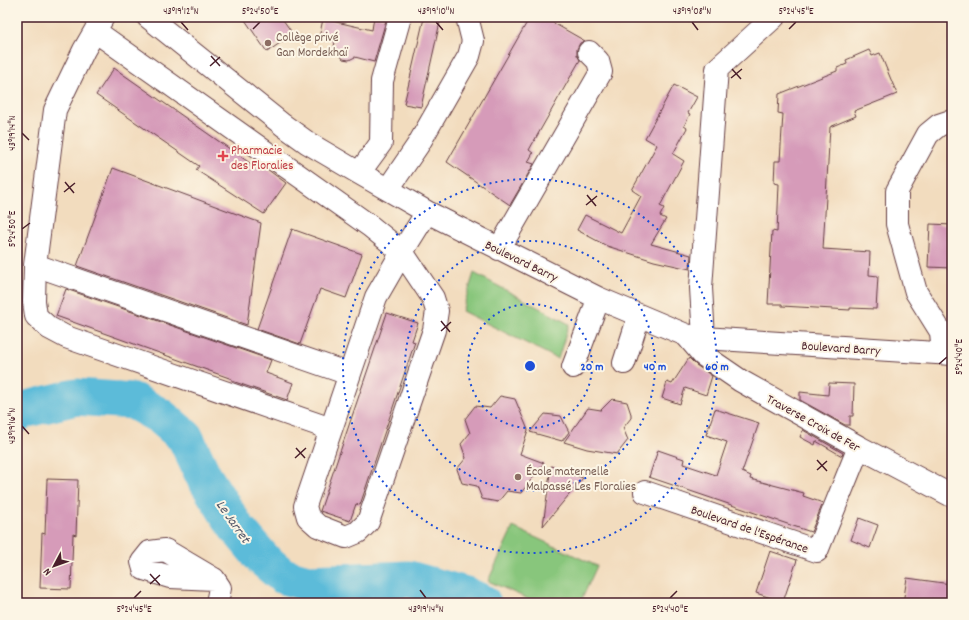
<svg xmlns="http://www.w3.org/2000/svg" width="969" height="620" viewBox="0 0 969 620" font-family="Dekko,sans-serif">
<rect width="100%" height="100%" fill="#fcf5e5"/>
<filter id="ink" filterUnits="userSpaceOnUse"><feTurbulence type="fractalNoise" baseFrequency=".025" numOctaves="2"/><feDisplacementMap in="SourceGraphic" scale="8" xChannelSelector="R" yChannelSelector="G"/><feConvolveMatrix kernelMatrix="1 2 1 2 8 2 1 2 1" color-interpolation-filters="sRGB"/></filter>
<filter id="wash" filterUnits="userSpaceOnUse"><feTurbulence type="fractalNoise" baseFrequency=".012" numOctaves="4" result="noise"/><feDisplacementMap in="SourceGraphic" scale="16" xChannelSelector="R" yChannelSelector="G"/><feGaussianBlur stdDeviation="0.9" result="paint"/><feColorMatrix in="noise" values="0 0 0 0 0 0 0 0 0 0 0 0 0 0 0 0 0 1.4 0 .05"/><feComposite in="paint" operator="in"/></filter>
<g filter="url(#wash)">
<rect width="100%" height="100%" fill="#f2dcbe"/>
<path fill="#88c67c" stroke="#697254" d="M474 273 569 324 558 359 462 311Z
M513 527 597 566 580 603H537L488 581Z"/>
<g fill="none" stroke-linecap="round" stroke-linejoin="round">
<path stroke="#5bbbd9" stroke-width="37" d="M17 414 23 410 76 397 133 401 160 416 185 437 204 477 236 527 263 559 283 576 308 583 409 579 466 595 483 603"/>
</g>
<g id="blocks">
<path fill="#d69bb9" d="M243 17H281L293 34 267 52Z
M374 17H387L374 62 355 57 349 60 343 59 334 47 335 41 319 38 323 19 372 30Z
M530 17H543L585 41 580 43 577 49V55L580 60 529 150 533 153 528 162 534 164 510 205 447 162Z
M424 18 440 22 421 107 404 104Z
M869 50 872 56 880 53 897 94 854 111 856 116 830 127 823 249 870 252 869 275 878 276 876 309 850 308V310L782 306V304H768L772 231 777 232 779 184 774 183 775 161H780L783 114 778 113 779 94 837 71V68L847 64 846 60Z
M114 68 257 168 260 164 286 183 264 214 196 170 199 166 96 95Z
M674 85 697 97 688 113 690 114 684 126 687 128 673 154 684 161 660 206 664 208 660 216 666 219 651 244 691 255 690 269 654 261 607 246 577 230 585 215 621 233 641 196 632 190 657 145 645 138Z
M113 168 261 223 247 325 77 266Z
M930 224 952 225V268L928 267Z
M292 229 362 254 346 298 320 289 300 344 257 329Z
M66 289 271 360 266 373 293 383 287 400 232 381V379L56 316Z
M387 313 418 323 412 341 415 342 360 505 356 504 350 521 320 511Z
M689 358 696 365 712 376 706 395 685 388 680 404 662 398 667 382 672 384Z
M829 383 854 384 853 416H850V425H845L800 400V392L828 395Z
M500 396 515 399 528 430 520 454 544 463 521 493 507 491 498 502 482 499 477 486 462 483 457 469 466 458 461 444 470 433 465 419 475 406 490 408Z
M612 399 627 402 631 414V418L623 428 628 440 617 454 587 449 564 442 588 408 601 410Z
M715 409 759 423 742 472 751 476 750 479 804 493 803 496 823 503 811 532 649 477 658 450 684 459 683 464 716 475 727 442 706 435Z
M545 414 561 416 569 432 562 441 530 432Z
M803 430 843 453 842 456 816 441 815 445 800 437Z
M551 466 583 478 543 526Z
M47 479 78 480 76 535 73 534 71 589 40 588 42 533 45 534Z
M859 518 878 525 870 548 851 540Z
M770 551 797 560 783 602 756 593Z
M907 578 951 584 952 603H903Z"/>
</g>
</g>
<g filter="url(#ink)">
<use href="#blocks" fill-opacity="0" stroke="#633b41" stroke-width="1"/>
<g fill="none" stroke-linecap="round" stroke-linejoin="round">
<defs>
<path id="minor" d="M103 17 95 31 370 226 402 252 427 212
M148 17 283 125 308 143 359 173 427 212 598 298 686 335 704 338 952 354
M95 31 84 50 55 110 35 265 34 301 36 316 49 328 66 337 331 429
M359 173 381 143 382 81 400 17
M388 189 418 145 469 56 473 41 467 17
M499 249 601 72 598 61 589 52
M402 252 433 298 437 311 434 330 368 522 358 532 346 537 318 526 308 517 305 506 376 297Z
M35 265 349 374
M686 335 703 355 741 381 859 447 952 496
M704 338 701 288 717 69 774 17
M943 353 941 332 916 292 897 224V191L928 134 939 125 948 122H952
M624 363 639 316
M573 367 594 311 598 298
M645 492 817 551 859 447
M214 579 170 577 144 569 142 562 150 552 165 550 214 579 220 588 217 603"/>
</defs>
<use href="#minor" stroke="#633b41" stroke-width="24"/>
<use href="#minor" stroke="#fff" stroke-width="22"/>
</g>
</g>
<path fill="none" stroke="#4a1f2b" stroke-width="1.5" d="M181 22 188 30M436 22 443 30M692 22 698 30M253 29 260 22M789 29 796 22M211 56 220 66M210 66 220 57M732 69 741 79M731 78 742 69M22 133 29 140M65 182 74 193M64 192 75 183M587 195 596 206M586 205 597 196M22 229 30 223M441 321 450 332M441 331 451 322M939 364 947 357M22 426 29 434M296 448 305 458M295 458 306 448M817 460 827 471M817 470 827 461M150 574 160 585M150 584 160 575M420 590 426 598M134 598 141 591M670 598 677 591"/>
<g fill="none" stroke="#1d4ed8" stroke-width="2" stroke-dasharray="2 4">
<circle cx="530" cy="366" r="62"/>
<circle cx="530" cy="366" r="125"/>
<circle cx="530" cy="366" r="187"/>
</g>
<g fill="#8d6e63" stroke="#fcf5e5" stroke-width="1.5">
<circle cx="268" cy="43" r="4"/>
<circle cx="518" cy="477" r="4"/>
</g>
<path fill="#e0444e" stroke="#fcf5e5" stroke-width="1.5" d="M221 150h4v4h4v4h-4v4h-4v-4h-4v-4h4z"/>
<g text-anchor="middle" stroke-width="4" stroke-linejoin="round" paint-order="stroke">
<g font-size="13" fill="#785e54" stroke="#fcf5e5" text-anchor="start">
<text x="276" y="41">Collège privé<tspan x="276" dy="15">Gan Mordekhaï</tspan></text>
<text x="526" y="475">École maternelle<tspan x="526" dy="15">Malpassé Les Floralies</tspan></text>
</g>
<g font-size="13" fill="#be3a42" stroke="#fcf5e5" text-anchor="start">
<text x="231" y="154">Pharmacie<tspan x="231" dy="15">des Floralies</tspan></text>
</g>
<g font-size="13" fill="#4a1f2b" stroke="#fcf5e5">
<text transform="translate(522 260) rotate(26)" y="5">Boulevard Barry</text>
<text transform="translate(841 347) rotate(4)" y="5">Boulevard Barry</text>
<text transform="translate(814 422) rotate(29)" y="5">Traverse Croix de Fer</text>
<text transform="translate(750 528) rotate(19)" y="5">Boulevard de l'Espérance</text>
</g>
<g font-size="14" font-style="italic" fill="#505668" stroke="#fcf5e5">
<text transform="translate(234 521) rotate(55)" y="5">Le Jarret</text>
</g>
</g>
<circle cx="530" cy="366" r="6" fill="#1d4ed8" stroke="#fcf5e5" stroke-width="2"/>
<g font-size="12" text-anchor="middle" font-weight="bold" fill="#1d4ed8" stroke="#fcf5e5" stroke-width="4" stroke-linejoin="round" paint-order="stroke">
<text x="592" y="370">20 m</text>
<text x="655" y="370">40 m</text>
<text x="717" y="370">60 m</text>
</g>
<rect width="969" height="620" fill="none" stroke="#fcf5e5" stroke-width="44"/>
<g transform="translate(54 566) rotate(229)" stroke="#fcf5e5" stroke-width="3" paint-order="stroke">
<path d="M0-3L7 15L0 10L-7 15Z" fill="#4a1f2b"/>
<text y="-6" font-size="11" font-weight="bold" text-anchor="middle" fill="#4a1f2b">N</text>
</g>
<rect x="22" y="22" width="925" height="576" fill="none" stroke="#4a1f2b" stroke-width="1.5"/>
<g font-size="10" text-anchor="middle" fill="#4a1f2b">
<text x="181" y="14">43°19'12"N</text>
<text x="260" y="14">5°24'50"E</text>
<text x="436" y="14">43°19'10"N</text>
<text x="692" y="14">43°19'08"N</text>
<text x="796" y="14">5°24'45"E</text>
<text transform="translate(11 133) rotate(-90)" y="4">43°19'14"N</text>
<text transform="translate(11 229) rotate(-90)" y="4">5°24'50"E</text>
<text transform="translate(958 357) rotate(-90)" y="4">5°24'40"E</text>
<text transform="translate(11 426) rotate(-90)" y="4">43°19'16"N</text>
<text x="134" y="612">5°24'45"E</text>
<text x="426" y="612">43°19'14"N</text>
<text x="670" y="612">5°24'40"E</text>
</g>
</svg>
